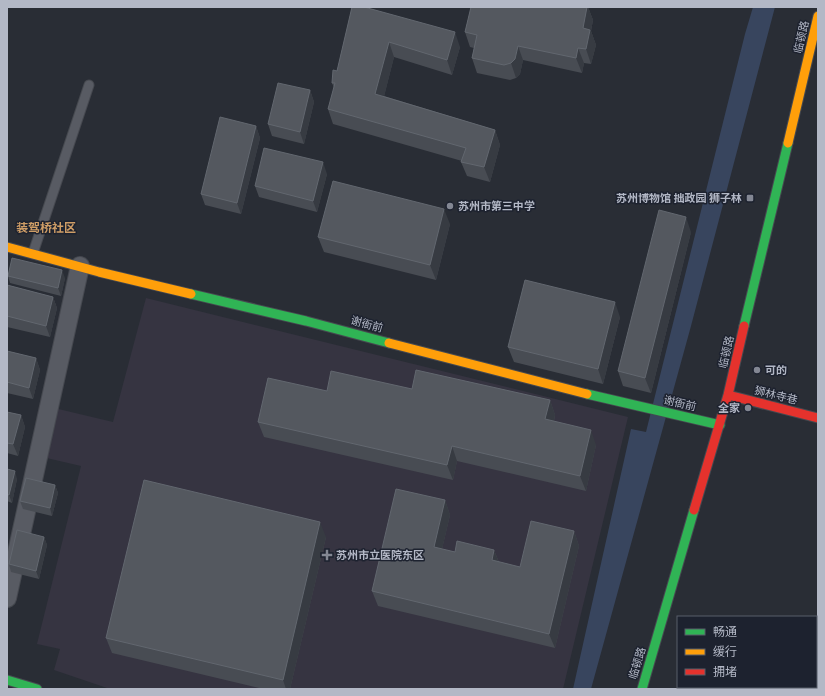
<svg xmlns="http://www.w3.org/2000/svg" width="825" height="696" viewBox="0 0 825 696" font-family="'Public Sans','Noto Sans SC',sans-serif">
<rect width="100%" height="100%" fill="#292d35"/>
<path fill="#363441" d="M146 298 628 417 563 689H110L54 670 60 649 37 644 81 466 38 456 50 407 113 422Z"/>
<path fill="#38455e" d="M753 7H775L691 326 591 689H573L631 429 646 432 745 34Z"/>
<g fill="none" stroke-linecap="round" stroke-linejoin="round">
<defs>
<path id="lane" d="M33 253 89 85"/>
<path id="street" d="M7 598 80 266"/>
<path id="fast" d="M191 294 306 321 389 343
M744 326 788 143
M587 394 720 425
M7 680 37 689
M642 689 694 510"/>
<path id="slow" d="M788 143 818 16
M7 247 99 272 191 294
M389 343 587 394"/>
<path id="jam" d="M728 395 818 418
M694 510 728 395 744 326"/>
</defs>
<use href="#lane" stroke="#464950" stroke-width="11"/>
<use href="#street" stroke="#464950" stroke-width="20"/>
<use href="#fast" stroke="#464950" stroke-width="11"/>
<use href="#slow" stroke="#464950" stroke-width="11"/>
<use href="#jam" stroke="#464950" stroke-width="11"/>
<use href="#lane" stroke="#585b63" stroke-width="9"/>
<use href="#street" stroke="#585b63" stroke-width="18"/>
<use href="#fast" stroke="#30b455" stroke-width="9"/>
<use href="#slow" stroke="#ff9f0a" stroke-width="9"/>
<use href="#jam" stroke="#e5322d" stroke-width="9"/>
</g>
<path fill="#484c53" d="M352 7 460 47 452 75 394 57 384 96 495 130 500 145 490 182 467 176 461 162 462 161 333 124 328 109 334 88 332 83 337 71Z
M471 7H588L593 20 591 31 596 45 591 64 584 63 582 73 523 60 520 74 516 78 510 80 477 73 472 58 474 48 470 47 465 32Z
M310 90 314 102 304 144 272 136 268 124Z
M256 126 260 138 241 214 205 205 201 194Z
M327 174 317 212 259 197 255 186Z
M450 224 436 280 324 252 318 237Z
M691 232 651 393 623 386 618 371Z
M8 276 65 278 61 296 10 283Z
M7 285 53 297 57 308 50 337 7 327Z
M620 317 603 384 514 362 508 347Z
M7 351 36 358 40 370 33 399 7 393Z
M327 391 550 400 555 415 554 421 596 445 586 491 457 461 453 480 264 437 258 422Z
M7 412 21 415 25 427 18 456 7 453Z
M7 469 17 479 12 503 7 501Z
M55 485 58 493 52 516 23 509 20 501Z
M445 500 450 515 442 549 455 552 494 550 499 562 520 567 574 531 579 546 555 648 378 606 372 591Z
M44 537 47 545 39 579 11 572 9 564Z
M326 537 290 689H263L112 653 106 638Z"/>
<path fill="#373b42" d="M587 7H588L593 20 591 31 596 45 591 64 586 49 583 28Z
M455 32 460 47 452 75 447 60Z
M389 42 394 57 381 109 375 94Z
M518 46 523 60 520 74 516 78 511 63Z
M578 48 584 63 582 73 576 58Z
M310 90 314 102 304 144 300 132Z
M256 126 260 138 241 214 237 203Z
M495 130 500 145 490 182 484 167Z
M323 162 327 174 317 212 313 201Z
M444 209 450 224 436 280 430 265Z
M686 217 691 232 651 393 645 378Z
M62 270 65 278 61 296 58 288Z
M53 297 57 308 50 337 46 326Z
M615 302 620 317 603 384 598 369Z
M36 358 40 370 33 399 29 388Z
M550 400 555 415 551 434 545 419Z
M21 415 25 427 18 456 13 444Z
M591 430 596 445 586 491 580 476Z
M452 446 457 461 453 480 447 465Z
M15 471 17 479 12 503 9 495Z
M55 485 58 493 52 516 50 508Z
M445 500 450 515 439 562 434 547Z
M320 522 326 537 290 689H286L283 680Z
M574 531 579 546 555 648 549 634Z
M44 537 47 545 39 579 36 571Z
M494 550 500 565 492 560Z"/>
<path fill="#54585f" stroke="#62676f" d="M352 7H364L455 32 447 60 389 42 375 94 495 130 484 167 461 162 466 148 328 109 335 83H332L333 70 337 71Z
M471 7H587L583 28 590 30 586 49 578 48 576 58 518 46 515 59 511 63 504 65 472 58 477 35 465 32Z
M278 83 310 90 300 132 268 124Z
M220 117 256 126 237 203 201 194Z
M264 148 323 162 313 201 255 186Z
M333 181 444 209 430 265 318 237Z
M659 210 686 217 645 378 618 371Z
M12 258 62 270 58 288 8 276Z
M525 280 615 302 598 369 508 347Z
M7 285 53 297 46 326 7 316Z
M7 351 36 358 29 388 7 382Z
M416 370 550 400 545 419 591 430 580 476 452 446 447 465 258 422 268 378 327 391 331 371 412 389Z
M7 412 21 415 13 444 7 443Z
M7 469 15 471 9 495 7 494Z
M26 478 55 485 50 508 20 501Z
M144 480 320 522 283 680 106 638Z
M396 489 445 500 434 547 455 552 457 541 494 550 492 560 520 567 531 521 574 531 549 634 372 591Z
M17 530 44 537 36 571 9 564Z"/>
<g fill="#838793" stroke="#1d222f" stroke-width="1.5">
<rect x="746" y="194" width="8" height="8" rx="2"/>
<circle cx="450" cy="206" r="4"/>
<circle cx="757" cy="370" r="4"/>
<circle cx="748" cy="408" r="4"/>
<path d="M325 549h4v4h4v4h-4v4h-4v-4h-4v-4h4z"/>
</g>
<g text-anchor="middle" stroke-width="3" stroke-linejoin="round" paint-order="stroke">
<g font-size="11" fill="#b3b8c6" stroke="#1d222f">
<text transform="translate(801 37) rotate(-77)" y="4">临顿路</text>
<text transform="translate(367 324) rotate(15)" y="4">谢衙前</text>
<text transform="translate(726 352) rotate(-77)" y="4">临顿路</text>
<text transform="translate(776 395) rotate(14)" y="4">狮林寺巷</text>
<text transform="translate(680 403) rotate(13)" y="4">谢衙前</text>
<text transform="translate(637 663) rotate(-73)" y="4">临顿路</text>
</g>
<g font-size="11" font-weight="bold" fill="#b3b8c6" stroke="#1d222f" text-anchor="start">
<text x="742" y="202" text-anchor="end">苏州博物馆 拙政园 狮子林</text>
<text x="458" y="210">苏州市第三中学</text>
<text x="765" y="374">可的</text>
<text x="740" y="412" text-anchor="end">全家</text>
<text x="336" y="559">苏州市立医院东区</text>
</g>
<g font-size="12" font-weight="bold" fill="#ce9d66" stroke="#1d222f">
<text x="46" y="232">装驾桥社区</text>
</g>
</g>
<rect width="825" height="696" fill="none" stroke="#b3b8c6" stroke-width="16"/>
<rect x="677" y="616" width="140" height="72" fill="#1d222f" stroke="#595e6b"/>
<rect x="685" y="629" width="20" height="6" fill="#30b455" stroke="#595e6b"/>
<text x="713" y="636" font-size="12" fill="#b3b8c6">畅通</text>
<rect x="685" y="649" width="20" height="6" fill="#ff9f0a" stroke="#595e6b"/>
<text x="713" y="656" font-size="12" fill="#b3b8c6">缓行</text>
<rect x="685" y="669" width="20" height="6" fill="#e5322d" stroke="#595e6b"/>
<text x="713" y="676" font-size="12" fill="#b3b8c6">拥堵</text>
</svg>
